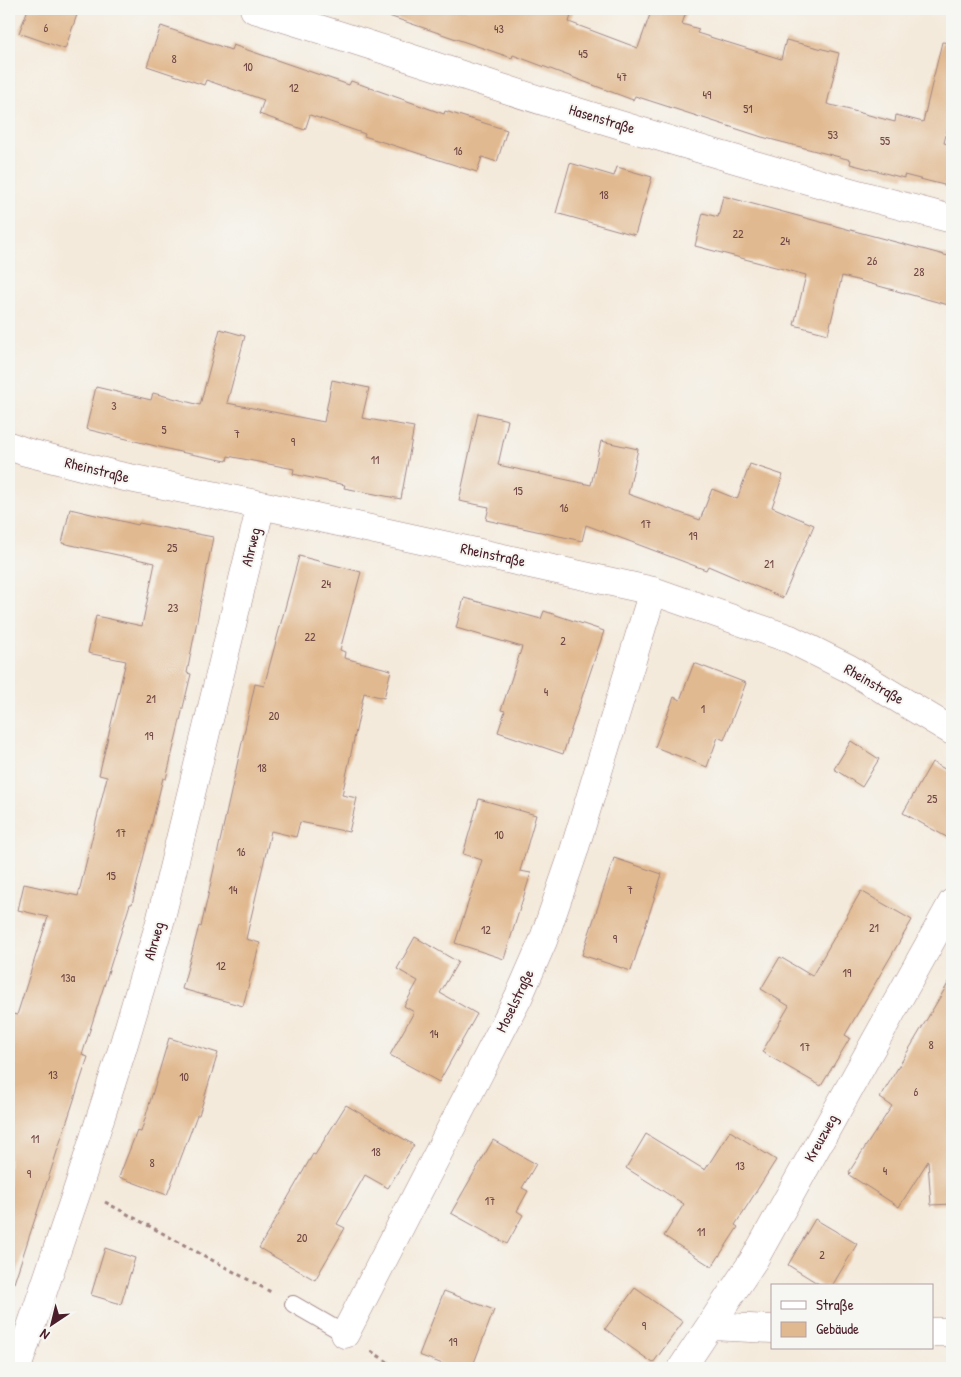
<svg xmlns="http://www.w3.org/2000/svg" width="961" height="1377" viewBox="0 0 961 1377" font-family="'Patrick Hand',sans-serif">
<rect width="100%" height="100%" fill="#f6f6f2"/>
<filter id="ink" filterUnits="userSpaceOnUse"><feTurbulence type="fractalNoise" baseFrequency=".02" numOctaves="2"/><feDisplacementMap in="SourceGraphic" scale="10" xChannelSelector="R" yChannelSelector="G"/><feConvolveMatrix kernelMatrix="1 2 1 2 8 2 1 2 1" color-interpolation-filters="sRGB"/></filter>
<filter id="wash" filterUnits="userSpaceOnUse"><feTurbulence type="fractalNoise" baseFrequency=".0096" numOctaves="4" result="noise"/><feDisplacementMap in="SourceGraphic" scale="20" xChannelSelector="R" yChannelSelector="G"/><feGaussianBlur stdDeviation="1.12" result="paint"/><feColorMatrix in="noise" values="0 0 0 0 0 0 0 0 0 0 0 0 0 0 0 0 0 1.4 0 .05"/><feComposite in="paint" operator="in"/></filter>
<g filter="url(#wash)">
<rect width="100%" height="100%" fill="#f4eadb"/>
<g id="blocks">
<path fill="#e1b990" d="M28 9H79L65 49 19 33Z
M381 9H573L569 22 638 48 652 9H687L682 24 699 29 697 33 781 59 786 40 839 53 827 104 895 122 896 115 923 122 942 42 952 43V111L944 143 952 145V187L904 175V178L850 164 851 160 762 137 635 96 633 100 513 55 512 58 380 13Z
M161 26 231 50 233 45 349 85 351 81 444 114 445 111 507 130 497 162 482 157 477 172 364 136 365 134 310 115 305 130 259 114 264 100 206 80 204 85 147 66Z
M570 163 614 176 617 167 652 177 635 235 556 213Z
M723 196 952 257V306L842 276 828 334 794 325 806 275 695 246 703 213 718 217Z
M220 329 245 336 227 403 324 422 332 380 369 388 362 418 414 427 401 499 344 488 345 485 293 474 294 469 228 456 227 461 180 452 86 429 96 387 151 400 153 393 200 405Z
M478 413 508 420 498 465 591 485 601 441 638 449 628 494 700 520 712 489 737 499 750 464 783 475 772 507 814 525 783 598 708 566 706 570 586 525 582 541 486 520 489 507 459 501Z
M70 509 138 525 139 523 213 537 187 673 191 674 166 779 163 778 132 904H130L82 1055 88 1057 14 1283H9V1013L17 1015 48 917 18 910 24 884 78 896 107 777 99 775 126 661 88 653 96 616 142 626 155 563 62 543Z
M299 556 361 572 340 650 345 652 344 658 391 670 384 698 364 693 342 795 357 798 349 832 300 822 296 837 271 831 246 939 260 943 243 1006 182 989 199 926 201 927 255 684 264 686Z
M464 598 541 619 544 611 604 631 563 754 498 732 505 711 501 710 522 647 456 628Z
M694 663 746 683 724 740 718 737 707 767 655 747 674 697 680 700Z
M851 741 879 759 862 787 834 769Z
M932 762 952 773V840L903 813Z
M479 799 536 815 520 871 531 873 504 959 455 943 482 860 463 854Z
M614 858 662 874 631 971 582 955Z
M861 891 912 920 845 1035 850 1038 821 1086 762 1052 789 1006 761 989 780 957 812 976Z
M415 937 458 962 440 993 477 1014 439 1082 390 1055 414 1012 404 1006 418 981 397 969Z
M952 977V1204L931 1205 928 1161 899 1207 849 1175 851 1173 849 1172 892 1106 880 1098Z
M169 1038 218 1053 199 1115H197L167 1195 119 1177 137 1131 141 1132Z
M346 1105 414 1145 388 1188 365 1175 337 1224 345 1228 315 1280 259 1248 313 1154 315 1155Z
M730 1131 776 1160 735 1225 738 1227 712 1267 664 1236 684 1204 626 1168 646 1134 705 1170Z
M493 1140 536 1164 522 1188 528 1191 517 1211 523 1215 507 1244 451 1213Z
M815 1219 857 1244 832 1286H822L788 1265Z
M105 1248 135 1258 121 1304 91 1295Z
M635 1288 683 1322 653 1363 605 1329Z
M444 1291 494 1310 472 1368H453L419 1355Z"/>
</g>
</g>
<g filter="url(#ink)">
<use href="#blocks" fill-opacity="0" stroke="#9f8483" stroke-width="1"/>
<g fill="none" stroke-linecap="round" stroke-linejoin="round">
<defs>
<path id="service" d="M293 1304 345 1334"/>
<path id="minor" d="M254 9C352 38 448 71 546 102 680 144 816 184 952 219
M9 446 26 452 120 476 261 505 653 591 790 639 848 668 952 731
M711 1326 772 1329
M932 1332H952
M345 1334 519 996 543 941 573 854 653 591
M17 1368 78 1188 122 1050 160 922 261 505
M682 1368 755 1258 952 903"/>
</defs>
<use href="#service" stroke="#9f8483" stroke-width="18"/>
<use href="#minor" stroke="#9f8483" stroke-width="29"/>
<path stroke="#9f8483" stroke-width="3" stroke-dasharray="4 4" stroke-linecap="butt" d="M105 1202 271 1292
M371 1351 397 1368"/>
<use href="#service" stroke="#fff" stroke-width="16"/>
<use href="#minor" stroke="#fff" stroke-width="28"/>
</g>
</g>
<g text-anchor="middle" stroke-width="4" stroke-linejoin="round" paint-order="stroke">
<g font-size="12" fill="#704644">
<text x="46" y="32">6</text>
<text x="499" y="33">43</text>
<text x="583" y="58">45</text>
<text x="174" y="63">8</text>
<text x="248" y="71">10</text>
<text x="622" y="81">47</text>
<text x="294" y="92">12</text>
<text x="707" y="99">49</text>
<text x="748" y="113">51</text>
<text x="833" y="139">53</text>
<text x="885" y="145">55</text>
<text x="458" y="155">16</text>
<text x="604" y="199">18</text>
<text x="738" y="238">22</text>
<text x="785" y="245">24</text>
<text x="872" y="265">26</text>
<text x="919" y="276">28</text>
<text x="114" y="410">3</text>
<text x="164" y="434">5</text>
<text x="237" y="438">7</text>
<text x="293" y="446">9</text>
<text x="375" y="464">11</text>
<text x="518" y="495">15</text>
<text x="564" y="512">16</text>
<text x="646" y="528">17</text>
<text x="693" y="540">19</text>
<text x="172" y="552">25</text>
<text x="769" y="568">21</text>
<text x="326" y="588">24</text>
<text x="173" y="612">23</text>
<text x="310" y="641">22</text>
<text x="563" y="645">2</text>
<text x="546" y="696">4</text>
<text x="151" y="703">21</text>
<text x="703" y="713">1</text>
<text x="274" y="720">20</text>
<text x="149" y="740">19</text>
<text x="262" y="772">18</text>
<text x="932" y="803">25</text>
<text x="121" y="837">17</text>
<text x="499" y="839">10</text>
<text x="241" y="856">16</text>
<text x="111" y="880">15</text>
<text x="233" y="894">14</text>
<text x="630" y="894">7</text>
<text x="874" y="932">21</text>
<text x="486" y="934">12</text>
<text x="615" y="943">9</text>
<text x="221" y="970">12</text>
<text x="847" y="977">19</text>
<text x="68" y="982">13a</text>
<text x="434" y="1038">14</text>
<text x="931" y="1049">8</text>
<text x="805" y="1051">17</text>
<text x="53" y="1079">13</text>
<text x="184" y="1081">10</text>
<text x="916" y="1096">6</text>
<text x="35" y="1143">11</text>
<text x="376" y="1156">18</text>
<text x="152" y="1167">8</text>
<text x="740" y="1170">13</text>
<text x="885" y="1175">4</text>
<text x="29" y="1178">9</text>
<text x="490" y="1205">17</text>
<text x="701" y="1236">11</text>
<text x="302" y="1242">20</text>
<text x="822" y="1259">2</text>
<text x="644" y="1330">9</text>
<text x="453" y="1346">19</text>
</g>
<g font-size="15" fill="#4a1f2b" stroke="#f6f6f2">
<text transform="translate(602 119) rotate(17)" y="5">Hasenstraße</text>
<text transform="translate(97 470) rotate(14)" y="5">Rheinstraße</text>
<text transform="translate(251 547) rotate(-76)" y="5">Ahrweg</text>
<text transform="translate(493 555) rotate(12)" y="5">Rheinstraße</text>
<text transform="translate(874 684) rotate(30)" y="5">Rheinstraße</text>
<text transform="translate(154 941) rotate(-74)" y="5">Ahrweg</text>
<text transform="translate(515 1001) rotate(-64)" y="5">Moselstraße</text>
<text transform="translate(821 1138) rotate(-61)" y="5">Kreuzweg</text>
</g>
</g>
<rect width="961" height="1377" fill="none" stroke="#f6f6f2" stroke-width="30"/>
<rect x="771" y="1284" width="162" height="65" fill="#f6f6f2" stroke="#b1a0a2"/>
<rect x="781" y="1301" width="25" height="8" fill="#ffffff" stroke="#b1a0a2"/>
<text x="816" y="1310" font-size="15" fill="#4a1f2b">Straße</text>
<rect x="781" y="1322" width="25" height="15" fill="#e1b990" stroke="#b1a0a2"/>
<text x="816" y="1334" font-size="15" fill="#4a1f2b">Gebäude</text>
<g transform="translate(52 1324) rotate(215)" stroke="#f6f6f2" stroke-width="4" paint-order="stroke">
<path d="M0-4L9 19L0 12L-9 19Z" fill="#4a1f2b"/>
<text y="-8" font-size="14" font-weight="bold" text-anchor="middle" fill="#4a1f2b">N</text>
</g>
</svg>
